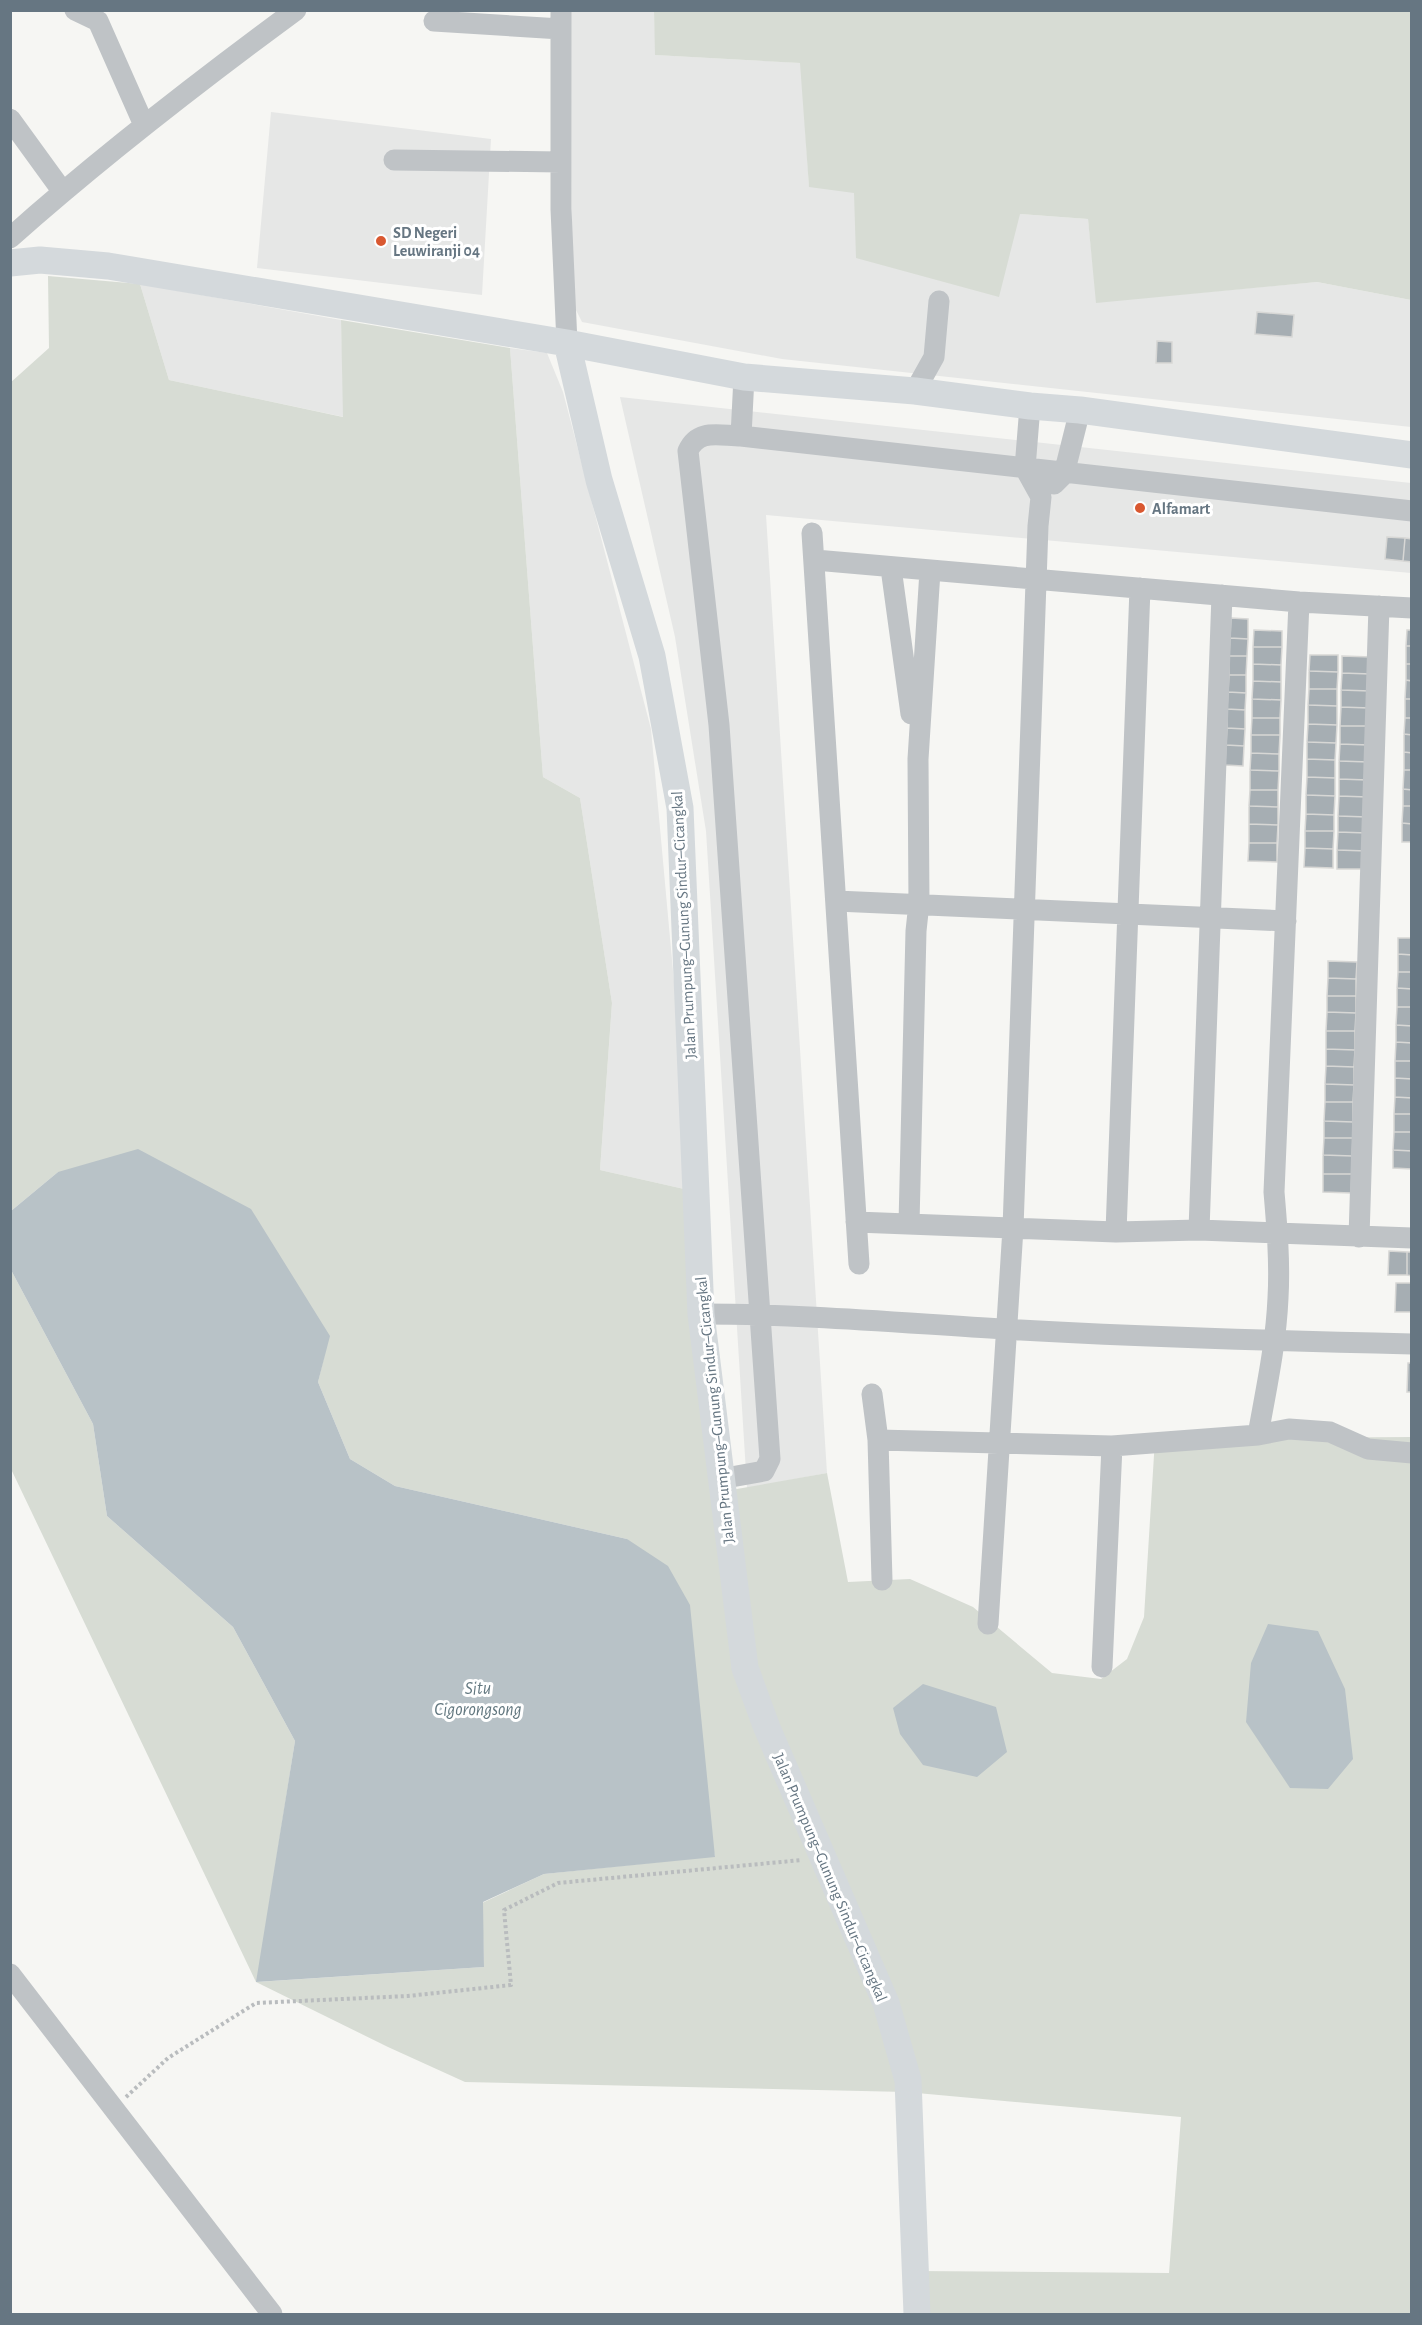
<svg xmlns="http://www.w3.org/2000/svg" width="1422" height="2325" viewBox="0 0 1422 2325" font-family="'Alegreya Sans',sans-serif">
<rect width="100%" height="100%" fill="#f6f6f3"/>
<path fill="#e6e7e6" d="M571 11H654L656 55 801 63 809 186 1020 214 1088 219 1097 302 1317 282 1411 300V427L782 359 582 322 572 302Z
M271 112 491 139 482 295 257 268Z
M140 284 341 320 344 417 169 380Z
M510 348 547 353 563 392 651 729 693 1191 600 1170 612 1003 580 798 543 777Z
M620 397 1411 483V573L766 515 827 1473 747 1488 706 831 675 637Z"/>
<path fill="#d7dcd4" d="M654 11H1411V300L1317 282 1096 303 1088 219 1020 214 999 297 856 258 854 193 809 187 800 63 655 55Z
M48 276 140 284 169 380 343 417 341 320 510 348 543 777 580 798 612 1003 600 1170 693 1191 714 1493 827 1473 848 1582 910 1579 973 1607 1052 1673 1101 1679 1127 1659 1144 1617 1155 1439 1411 1437V2314H916L914 2271 1169 2273 1181 2117 906 2092 465 2082 388 2047 256 1982 11 1469V1270L93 1424 107 1516 233 1627 295 1741 257 1982 484 1967 482 1903 544 1874 715 1856 627 1539 395 1486 350 1459 318 1382 329 1336 58 1172 11 1211 10 383 49 348Z"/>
<path fill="#b8c2c7" d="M138 1149 251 1209 330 1336 318 1382 350 1459 395 1486 627 1539 668 1566 690 1605 715 1857 544 1874 483 1902 484 1967 256 1982 295 1741 233 1627 107 1516 93 1424 11 1270V1211L58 1172Z
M1268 1624 1318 1631 1345 1689 1353 1759 1328 1789 1290 1788 1246 1722 1251 1663Z
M923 1684 996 1707 1007 1752 977 1777 923 1765 900 1734 893 1708Z"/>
<path fill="#a6aeb3" stroke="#d7d7d5" stroke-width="1.5" d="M1257 312 1294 315 1292 337 1255 334Z
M1157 341 1172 342V363H1156Z
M1387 537 1405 538 1403 561 1385 559Z
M1405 538 1412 539V562L1403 561Z
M1231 618 1248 619V639L1230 638Z
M1254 630 1282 631V647H1253Z
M1407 630H1412V646H1406Z
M1230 638 1248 639 1247 656H1229Z
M1406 646H1412V664H1406Z
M1253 647H1282L1281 665 1253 664Z
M1310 655H1338V672L1309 671Z
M1229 656H1247L1246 675H1229Z
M1342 656 1371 657 1370 674 1342 673Z
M1253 664 1281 665V682L1253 681Z
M1406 664H1412V681L1406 680Z
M1309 671 1338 672 1337 689H1309Z
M1342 673 1370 674 1369 691 1341 690Z
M1229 675H1246V693L1228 692Z
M1406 680 1412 681V699H1405Z
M1253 681 1281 682V700L1252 699Z
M1309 689H1337V706L1308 705Z
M1341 690 1369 691V708L1341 707Z
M1228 692 1246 693 1245 710 1227 709Z
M1252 699 1281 700 1280 718H1252Z
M1405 699H1412V718H1405Z
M1308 705 1337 706V725L1308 724Z
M1341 707 1369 708V726H1340Z
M1227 709 1245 710V729L1227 728Z
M1252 718H1280V735H1251Z
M1405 718H1412V735L1404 734Z
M1308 724 1337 725 1336 743 1307 742Z
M1340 726H1369L1368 745 1340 744Z
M1227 728 1245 729 1244 746 1226 745Z
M1404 734 1412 735V753L1404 752Z
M1251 735H1280L1279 754 1251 753Z
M1307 742 1336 743 1335 760 1307 759Z
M1340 744 1368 745V762L1339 761Z
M1226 745 1244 746 1243 766 1225 765Z
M1404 752 1412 753V770H1404Z
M1251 753 1279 754V771L1250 770Z
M1307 759 1335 760V778L1307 777Z
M1339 761 1368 762 1367 780 1339 779Z
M1250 770 1279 771 1278 790H1250Z
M1404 770H1412V790L1403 789Z
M1307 777 1335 778V796L1306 795Z
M1339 779 1367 780V797L1339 796Z
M1403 789 1412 790V806H1403Z
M1250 790H1278V807L1249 806Z
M1306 795 1335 796 1334 815 1306 814Z
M1339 796 1367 797V817L1338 816Z
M1249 806 1278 807V825L1249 824Z
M1403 806H1412V824L1402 823Z
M1306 814 1334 815V831H1305Z
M1338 816 1367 817 1366 833 1338 832Z
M1402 823 1412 824V842H1402Z
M1249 824 1278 825 1277 843H1249Z
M1305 831H1334L1333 849 1305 848Z
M1338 832 1366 833V851L1337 850Z
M1249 843H1277V862L1248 861Z
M1305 848 1333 849V868L1304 867Z
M1337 850 1366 851 1365 869H1337Z
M1398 938H1412V955L1398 954Z
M1398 954 1412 955V972H1398Z
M1328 961 1357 962 1356 979 1328 978Z
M1398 972H1412V989L1397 988Z
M1328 978 1356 979V996H1327Z
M1397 988 1412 989V1007H1397Z
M1327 996H1356V1013L1327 1012Z
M1397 1007H1412V1026L1396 1025Z
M1327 1012 1356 1013 1355 1031H1326Z
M1396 1025 1412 1026V1043L1396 1042Z
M1326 1031H1355V1050L1326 1049Z
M1396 1042 1412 1043V1061H1395Z
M1326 1049 1355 1050 1354 1067 1326 1066Z
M1395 1061H1412V1079L1395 1078Z
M1326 1066 1354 1067V1085L1325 1084Z
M1395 1078 1412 1079V1098L1395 1097Z
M1325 1084 1354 1085 1353 1102H1325Z
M1395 1097 1412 1098V1114H1394Z
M1325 1102H1353V1122L1324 1121Z
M1394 1114H1412V1132H1394Z
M1324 1121 1353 1122V1138H1324Z
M1394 1132H1412V1151L1393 1150Z
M1324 1138H1353L1352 1156 1323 1155Z
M1393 1150 1412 1151V1169L1393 1168Z
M1323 1155 1352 1156V1174H1323Z
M1323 1174H1352L1351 1193 1323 1192Z
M1389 1251 1407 1252V1275H1388Z
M1407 1252H1412V1276L1407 1275Z
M1396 1283H1412V1312H1395Z
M1408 1363H1412V1392H1407Z"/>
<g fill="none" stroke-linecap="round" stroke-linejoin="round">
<path stroke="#b9bcbe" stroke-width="4" stroke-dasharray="3 3" stroke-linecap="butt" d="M126 2097 168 2058 256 2003 408 1996 511 1985 504 1910 558 1883 802 1860"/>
<path stroke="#bfc3c6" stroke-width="21" d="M75 10 98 21 144 125
M561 10V209L567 343
M434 21 561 29
M10 119 63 192
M394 160 561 162
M10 238C101 157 197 83 296 10
M915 391 934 357 939 301
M741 436 744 377
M1054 484 1064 474 1080 410
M812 533 859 1264
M815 560 1299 602 1412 608
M891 568 911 714
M836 901 1286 921
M856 1222 1116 1232 1199 1230 1412 1238
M909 1224 916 931 919 903 918 759 930 571
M1199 1230 1222 595
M1116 1232 1140 588
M1359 1237 1379 606
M701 1314C802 1314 903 1323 1004 1329 1140 1337 1276 1341 1412 1344
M872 1394 878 1440 882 1580
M1258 1435 1289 1429 1330 1432 1368 1449 1412 1453
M878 1440 1112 1446 1258 1435C1266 1390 1276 1344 1278 1298 1280 1263 1277 1227 1274 1192L1299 602
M720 1479 764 1471 770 1459 719 725 688 451C698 428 720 436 741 436L1412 511
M988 1624 1013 1228 1038 526 1041 497 1025 468 1030 406
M1102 1667 1112 1446
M10 1974 272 2314"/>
<path stroke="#d4d9dc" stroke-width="27" d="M10 263 40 260 108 266 567 343 744 377 915 391 1030 406 1080 410 1412 455
M567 343 599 480 652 656 680 808 701 1314 745 1668 767 1728 886 2003 908 2080 917 2314"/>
</g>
<g fill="#d95830" stroke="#fff" stroke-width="2">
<circle cx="381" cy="241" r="6"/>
<circle cx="1140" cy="508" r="6"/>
</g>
<g text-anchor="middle" stroke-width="6" stroke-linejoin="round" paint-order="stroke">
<g font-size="16" font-weight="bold" fill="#667682" stroke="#fff" text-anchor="start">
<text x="393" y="238">SD Negeri<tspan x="393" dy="18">Leuwiranji 04</tspan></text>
<text x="1152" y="514">Alfamart</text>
</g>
<g font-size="16" fill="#667682" stroke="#fff">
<text transform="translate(683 925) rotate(-93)" y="6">Jalan Prumpung–Gunung Sindur–Cicangkal</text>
<text transform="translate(714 1410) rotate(-96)" y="6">Jalan Prumpung–Gunung Sindur–Cicangkal</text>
<text transform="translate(831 1877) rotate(67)" y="6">Jalan Prumpung–Gunung Sindur–Cicangkal</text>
</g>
<g font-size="18" font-style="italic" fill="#62777f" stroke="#fff">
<text x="478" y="1694">Situ<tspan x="478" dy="21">Cigorongsong</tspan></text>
</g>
</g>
<rect width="1422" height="2325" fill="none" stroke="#667682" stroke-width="24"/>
</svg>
